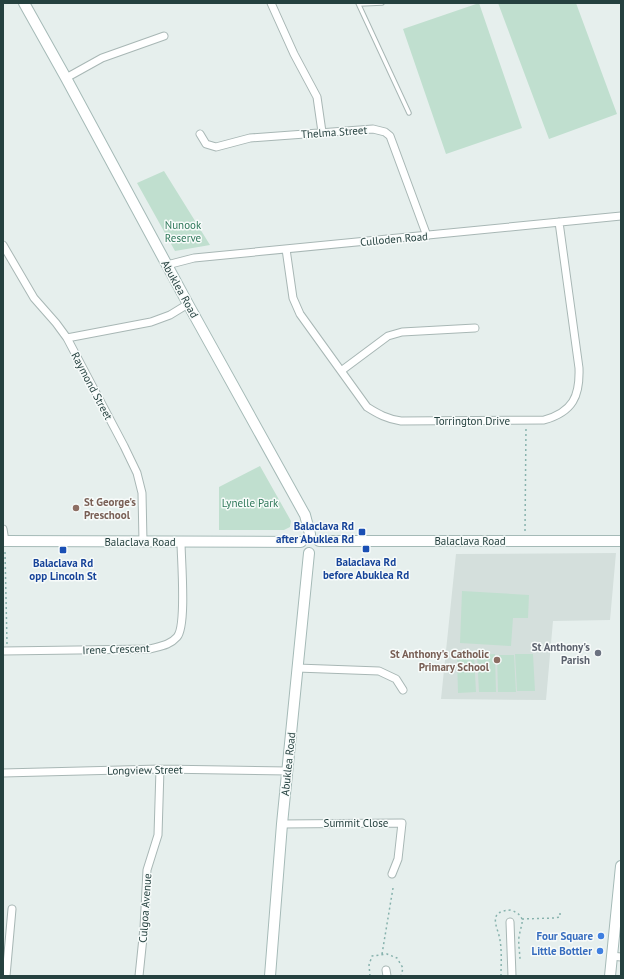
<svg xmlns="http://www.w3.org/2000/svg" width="624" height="979" viewBox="0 0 624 979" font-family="'PT Sans',sans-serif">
<rect width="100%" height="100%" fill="#e6efed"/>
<path fill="#d4dfdc" d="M616 553 610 620 553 621 546 700 441 699 456 554Z"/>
<path fill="#c0dfcf" d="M479 3 522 128 446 154 403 29Z
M498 3H576L617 114 549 139Z
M164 171 210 245 175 251 137 183Z
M260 466 291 521 290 527 284 530H219V487Z
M462 591 529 595 528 618H513L511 646 460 643Z
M495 654 496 692H479L477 655Z
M515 654H533L535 691H517Z
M474 655 476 692 458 693 457 656Z
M497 655H514L516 692H498Z"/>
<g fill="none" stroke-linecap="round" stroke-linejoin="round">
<defs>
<path id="lane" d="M358 3 409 113
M359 4 382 3"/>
<path id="street" d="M271 3 294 54 317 97 322 132
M66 78 102 58 164 36
M200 134 206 144 216 147 250 138 373 129 385 132 390 136 427 236
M3 245 34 298 56 323 67 338 124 446 137 473 142 493 143 541
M286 249 293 298 300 314 367 407C378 414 387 419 401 421L544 420C573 412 580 396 579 368L559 222
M167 265 194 258 621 216
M67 338 151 322 170 315 188 304
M341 371 388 336 402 332 475 328
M3 529 5 541
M3 651 150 649C161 646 170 645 177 637 187 626 181 559 181 542
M297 668 379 671 396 679 403 690
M3 773 160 769 288 771
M282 824 402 823 398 859 392 874
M510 922 512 976
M611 956 621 957
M386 970 387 976
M6 976 12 909
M139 976 144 928 147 870 158 835 160 769"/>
<path id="secondary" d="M24 3 66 78 188 304 305 515 310 534
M3 541 301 542
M319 541H621
M270 976 282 824 309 553
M610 976 621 866"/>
</defs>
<use href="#lane" stroke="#a8b7b5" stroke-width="5.5"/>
<use href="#street" stroke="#a8b7b5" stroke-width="9"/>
<use href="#secondary" stroke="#a5bab7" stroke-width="12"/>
<path stroke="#87b2ad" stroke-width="1.5" stroke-dasharray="2 3" stroke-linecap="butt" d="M525 531 526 427
M5 552 7 644
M522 919 554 918 560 917V910
M382 954 393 888
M370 976 369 965 372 956 387 954 397 958 403 968 401 976
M501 976C501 964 502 952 500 940 498 927 486 911 511 910 528 917 521 923 519 937 518 944 520 953 520 960
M621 976V975"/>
<use href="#lane" stroke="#fff" stroke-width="3.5"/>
<use href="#street" stroke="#fff" stroke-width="7"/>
<use href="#secondary" stroke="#fff" stroke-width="10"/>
</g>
<g fill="#8d6e63" stroke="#f7fbfa" stroke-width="1.5">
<circle cx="76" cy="508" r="4"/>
<circle cx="497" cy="660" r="4"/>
</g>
<g fill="#1a4fb4" stroke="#f7fbfa" stroke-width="1.5">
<rect x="358" y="528" width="8" height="8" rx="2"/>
<rect x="362" y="545" width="8" height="8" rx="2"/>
<rect x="59" y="546" width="8" height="8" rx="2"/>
</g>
<circle fill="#6b7280" stroke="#f7fbfa" stroke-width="1.5" cx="598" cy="653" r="4"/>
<g fill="#3f7fe0" stroke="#f7fbfa" stroke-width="1.5">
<circle cx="601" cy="936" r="4"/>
<circle cx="600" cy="951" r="4"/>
</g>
<g text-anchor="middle" stroke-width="3" stroke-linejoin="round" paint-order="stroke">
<g font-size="11" fill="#25413f" stroke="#f7fbfa">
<text transform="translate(334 132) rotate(-4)" y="4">Thelma Street</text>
<text transform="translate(394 239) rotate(-5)" y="4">Culloden Road</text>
<text transform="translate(180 289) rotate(61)" y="4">Abuklea Road</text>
<text transform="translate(92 386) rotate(62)" y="4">Raymond Street</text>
<text x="472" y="425">Torrington Drive</text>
<text x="470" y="545">Balaclava Road</text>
<text x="140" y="546">Balaclava Road</text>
<text transform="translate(116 649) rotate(-2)" y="4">Irene Crescent</text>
<text transform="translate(288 764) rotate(-84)" y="4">Abuklea Road</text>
<text transform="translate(145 770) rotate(-1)" y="4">Longview Street</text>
<text x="356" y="827">Summit Close</text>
<text transform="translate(145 908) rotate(-86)" y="4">Culgoa Avenue</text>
</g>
<g font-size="11" fill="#2f785a" stroke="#f7fbfa">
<text x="183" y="229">Nunook<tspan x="183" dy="13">Reserve</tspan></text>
<text x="250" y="507">Lynelle Park</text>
</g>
<g font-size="11" font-weight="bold" fill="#785e54" stroke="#f7fbfa" text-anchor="start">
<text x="84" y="506">St George's<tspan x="84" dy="13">Preschool</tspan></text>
<text x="489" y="658" text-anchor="end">St Anthony's Catholic<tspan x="489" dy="13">Primary School</tspan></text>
</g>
<g font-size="11" font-weight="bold" fill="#164399" stroke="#f7fbfa">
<text x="354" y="530" text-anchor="end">Balaclava Rd<tspan x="354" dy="13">after Abuklea Rd</tspan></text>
<text x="366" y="566">Balaclava Rd<tspan x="366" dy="13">before Abuklea Rd</tspan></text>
<text x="63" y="567">Balaclava Rd<tspan x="63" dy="13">opp Lincoln St</tspan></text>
</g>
<g font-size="11" font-weight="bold" fill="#5b616d" stroke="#f7fbfa" text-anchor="end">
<text x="590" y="651">St Anthony's<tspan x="590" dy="13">Parish</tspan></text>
</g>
<g font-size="11" font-weight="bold" fill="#366cbe" stroke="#f7fbfa" text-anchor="end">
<text x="593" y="940">Four Square</text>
<text x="592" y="955">Little Bottler</text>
</g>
</g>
<rect width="624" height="979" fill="none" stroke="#25413f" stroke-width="8"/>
</svg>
